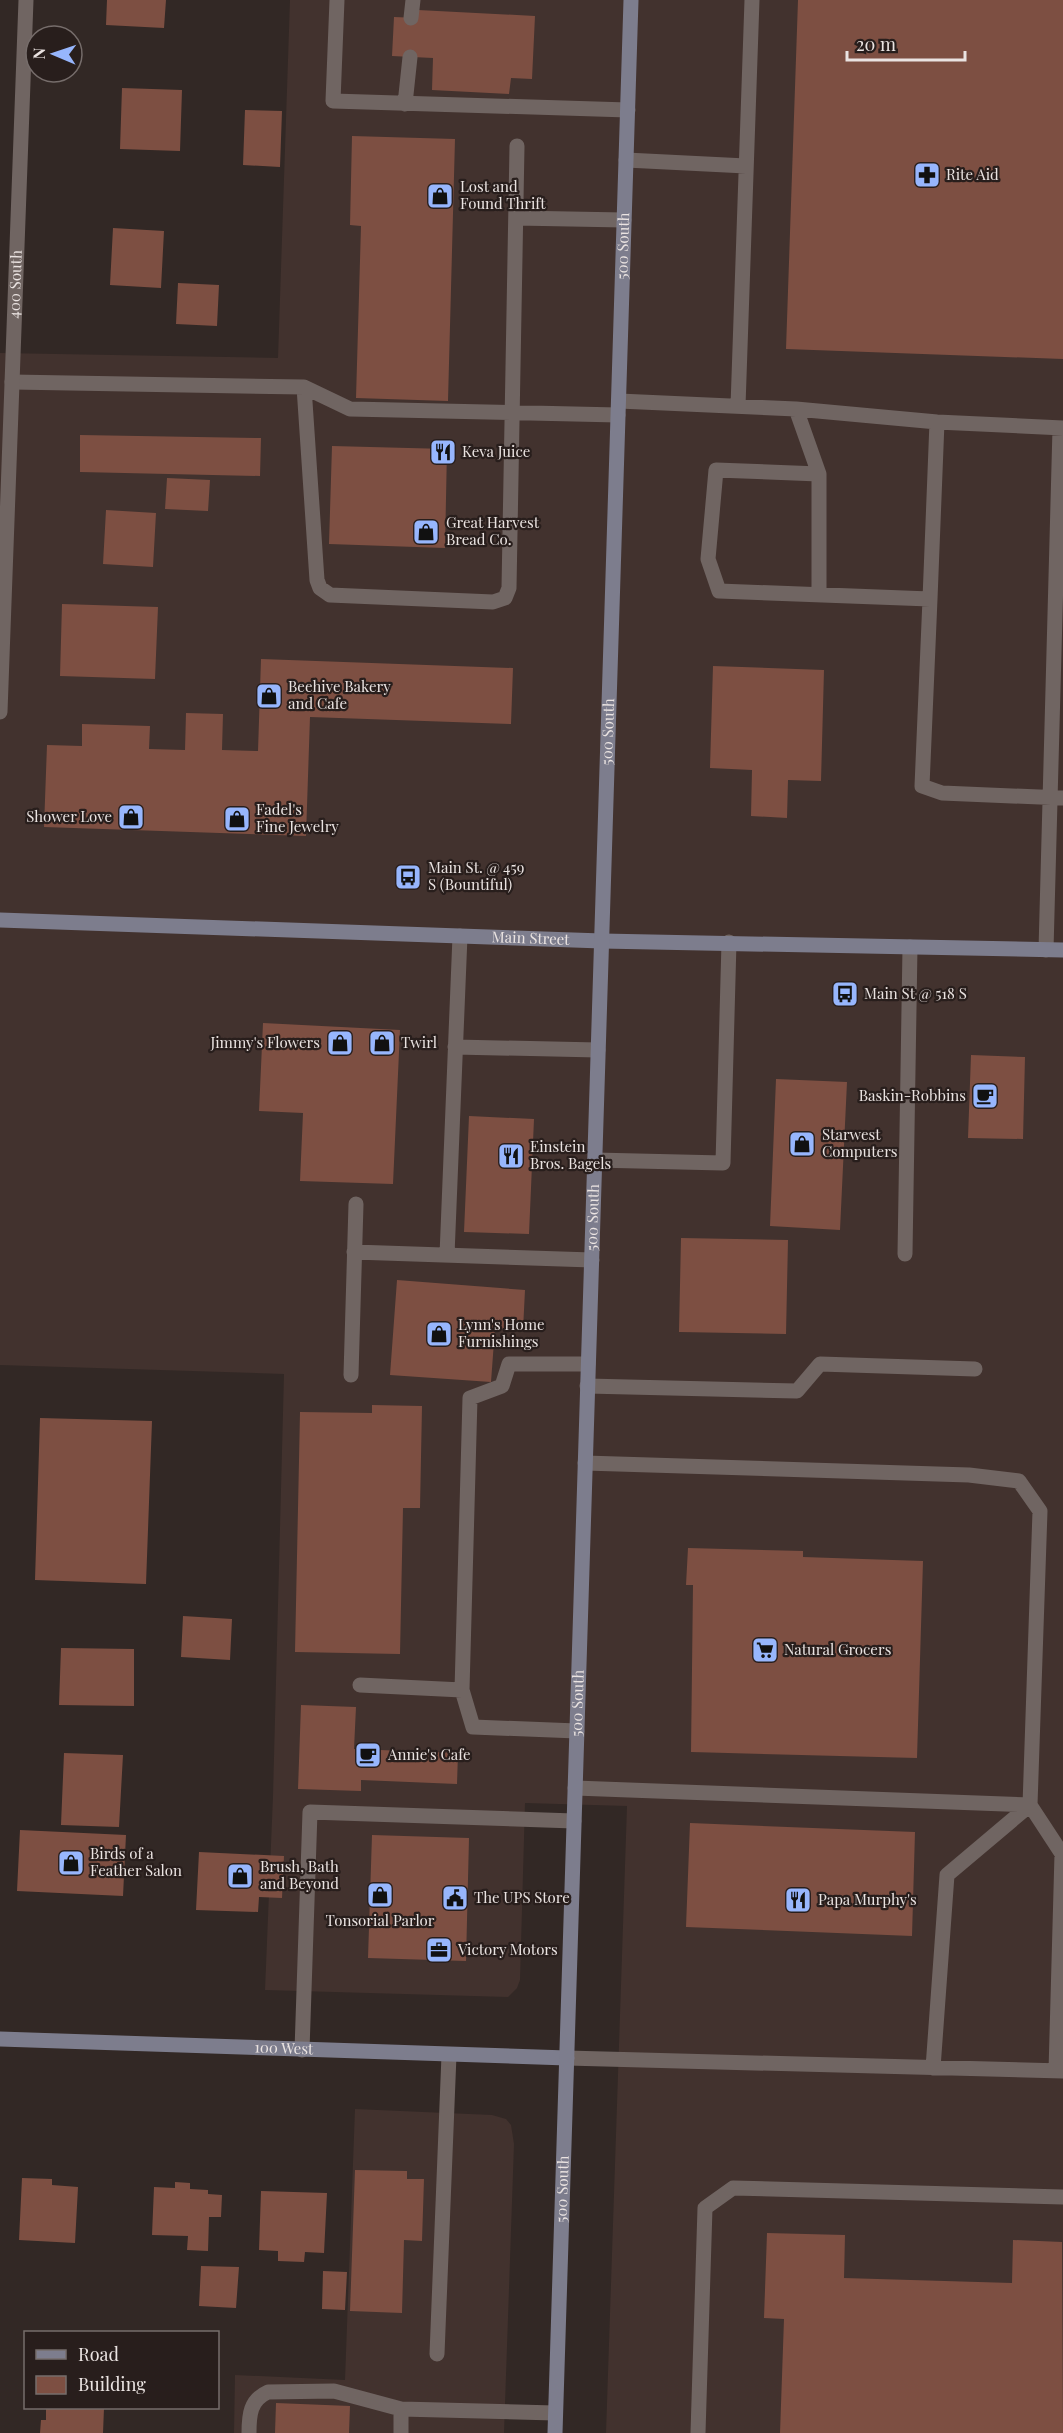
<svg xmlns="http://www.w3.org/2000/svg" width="1063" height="2433" viewBox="0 0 1063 2433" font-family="'Playfair Display',serif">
<rect width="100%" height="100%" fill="#322825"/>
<path fill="#42322e" d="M290 0H1063V2433H606L627 1806 525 1803 520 1980 517 1988 508 1997 265 1990 273 1796 284 1374 0 1365V353L278 358Z
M355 2109 492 2115 506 2119 511 2125 514 2144 504 2433H234L235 2375 345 2380Z"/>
<path fill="#7d4f42" d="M107 0H166L164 28 106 25Z
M798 0H1063V359L786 349Z
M418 10 535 16 532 79 511 78 509 94 432 90 433 58 392 56 394 17 418 18Z
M122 88 182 90 180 151 120 149Z
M245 110 282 111 280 167 243 165Z
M352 136 455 139 448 401 356 398 361 226 350 225Z
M113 228 164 231 161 288 110 285Z
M178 283 219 285 217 326 176 324Z
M80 435 261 438 260 476 80 472Z
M332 446 447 449 445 548 329 544Z
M167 478 210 480 208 511 165 509Z
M106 510 156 513 153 567 103 564Z
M62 604 158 607 155 679 60 676Z
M261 659 513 668 511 724 310 717 306 836 44 827 47 745 82 746V724L150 726 149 749 185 750 186 713 223 714 222 750 258 751Z
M713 666 824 670 821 781 788 780 787 818 751 816 752 770 710 768Z
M263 1023 400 1030 393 1184 300 1181 303 1113 259 1111Z
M971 1055 1025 1057 1023 1139 968 1138Z
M776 1079 847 1082 840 1230 770 1226Z
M469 1116 534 1119 529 1234 464 1232Z
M681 1238 788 1240 786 1334 679 1332Z
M397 1280 525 1290 523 1330 495 1328 491 1382 390 1375Z
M372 1405 422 1406 420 1508H403L400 1654 295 1652 300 1412 372 1413Z
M40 1418 152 1421 146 1584 35 1580Z
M688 1548 803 1551V1557L923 1561 917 1758 691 1752 693 1585H686Z
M183 1616 232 1619 230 1660 181 1657Z
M61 1648 134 1649V1706L59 1705Z
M301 1705 356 1707 354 1749 458 1753 457 1784 361 1780V1791L298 1789Z
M64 1753 123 1755 119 1827 61 1825Z
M690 1823 915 1832 912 1936 686 1927Z
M20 1830 126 1835 123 1896 17 1891Z
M372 1835 469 1838 466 1961 368 1958Z
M199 1852 284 1856 282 1898 259 1897 258 1912 196 1910Z
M355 2170 407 2171V2179H424L422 2241 404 2240 402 2313 350 2311Z
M22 2178 52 2179V2185L78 2187 75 2243 19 2240Z
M175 2182 190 2183V2189L208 2190V2194L222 2195 221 2217H209L208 2251 187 2250 188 2236 152 2235 154 2187 175 2188Z
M261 2191 327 2193 324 2253 305 2252 304 2262 278 2261V2251L259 2250Z
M767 2233 845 2235 844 2278 1012 2283 1013 2240 1062 2242 1063 2433H780L784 2319 764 2318Z
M201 2266 239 2267 236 2308 199 2306Z
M323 2271 347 2272 345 2310 322 2309Z
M276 2403 350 2406 349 2433H275Z
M46 2408H104L103 2433H40L41 2420H46Z"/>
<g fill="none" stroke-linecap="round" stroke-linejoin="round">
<path stroke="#706562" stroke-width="15" d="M337 0 333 101 628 110
M411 18 413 0
M405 104 410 57
M626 160 746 166
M516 218 624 220
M12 382 304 387 350 409 618 415
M304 387 317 580 320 588 330 595 493 602 505 598 509 588 517 146
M619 401 796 409 819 474 716 470 708 559 719 591 930 599 922 786 942 793 1063 798
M738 406 752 0
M796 409 937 422 1063 428
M819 595V474
M930 599 937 422
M1046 950 1060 428
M455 1047 598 1050
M595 1160 723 1163 729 942
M354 1252 592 1260
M905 1254 910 947
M447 1255 460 936
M351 1375 356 1204
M587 1386 797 1391 820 1364 975 1369
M585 1463 969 1475 1019 1481 1040 1511 1030 1805 947 1875 933 2068
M360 1685 462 1690
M577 1731 473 1727 462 1690 470 1398 502 1386 509 1364H588
M575 1788 1030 1805 1062 1854 1056 2071
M302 2050 310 1812 574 1821
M567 2058 1063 2071
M437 2354 449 2055
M249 2433C249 2415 250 2400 268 2392L334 2391 401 2409
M401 2433V2409L555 2413
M698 2433 705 2208 733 2188 1063 2197"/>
<path stroke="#706562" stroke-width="15" id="s1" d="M0 712 26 0"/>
<g stroke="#7d7d8d" stroke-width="15">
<path id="s2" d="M0 920 602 941 1063 950"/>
<path id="s3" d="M0 2039 567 2058"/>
<path id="s4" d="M555 2433 631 0"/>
</g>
</g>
<defs>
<symbol id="pharmacy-square" viewBox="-11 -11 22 22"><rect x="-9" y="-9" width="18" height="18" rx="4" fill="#97b6fd" stroke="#281e1c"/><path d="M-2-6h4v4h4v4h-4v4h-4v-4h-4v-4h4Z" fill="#111"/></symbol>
<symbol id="shop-square" viewBox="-11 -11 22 22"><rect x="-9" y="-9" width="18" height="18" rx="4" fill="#97b6fd" stroke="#281e1c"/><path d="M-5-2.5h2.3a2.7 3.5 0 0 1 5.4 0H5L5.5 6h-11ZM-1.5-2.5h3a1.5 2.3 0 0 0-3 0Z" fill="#111"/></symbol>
<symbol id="restaurant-square" viewBox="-11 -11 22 22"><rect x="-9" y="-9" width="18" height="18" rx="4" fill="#97b6fd" stroke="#281e1c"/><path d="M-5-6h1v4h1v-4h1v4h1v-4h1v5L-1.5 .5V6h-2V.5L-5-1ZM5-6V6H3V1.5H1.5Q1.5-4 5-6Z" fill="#111"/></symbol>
<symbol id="bus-square" viewBox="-11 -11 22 22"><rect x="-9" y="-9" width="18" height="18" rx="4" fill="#97b6fd" stroke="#281e1c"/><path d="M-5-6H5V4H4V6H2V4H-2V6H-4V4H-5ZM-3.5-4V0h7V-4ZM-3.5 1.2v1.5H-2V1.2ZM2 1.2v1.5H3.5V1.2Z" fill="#111"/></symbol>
<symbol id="cafe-square" viewBox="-11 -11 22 22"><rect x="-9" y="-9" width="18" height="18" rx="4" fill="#97b6fd" stroke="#281e1c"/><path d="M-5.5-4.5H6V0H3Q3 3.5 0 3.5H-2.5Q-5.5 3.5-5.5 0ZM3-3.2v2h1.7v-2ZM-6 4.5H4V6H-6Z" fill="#111"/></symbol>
<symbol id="supermarket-square" viewBox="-11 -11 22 22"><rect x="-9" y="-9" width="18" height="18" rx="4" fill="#97b6fd" stroke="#281e1c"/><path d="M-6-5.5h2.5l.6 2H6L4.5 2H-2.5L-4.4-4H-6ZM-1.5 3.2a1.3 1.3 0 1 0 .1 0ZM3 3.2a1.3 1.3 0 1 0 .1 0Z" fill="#111"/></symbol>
<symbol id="civic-square" viewBox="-11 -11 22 22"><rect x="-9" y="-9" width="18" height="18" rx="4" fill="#97b6fd" stroke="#281e1c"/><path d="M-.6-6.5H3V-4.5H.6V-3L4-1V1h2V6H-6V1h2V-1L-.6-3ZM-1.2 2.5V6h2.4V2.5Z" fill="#111"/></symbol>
<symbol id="office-square" viewBox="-11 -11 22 22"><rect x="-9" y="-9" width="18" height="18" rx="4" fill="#97b6fd" stroke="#281e1c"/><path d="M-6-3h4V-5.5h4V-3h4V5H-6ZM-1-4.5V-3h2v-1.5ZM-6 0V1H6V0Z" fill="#111"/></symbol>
</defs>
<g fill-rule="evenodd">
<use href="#pharmacy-square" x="912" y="160" width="30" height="30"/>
<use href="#shop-square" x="425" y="181" width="30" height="30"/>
<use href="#restaurant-square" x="428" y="437" width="30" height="30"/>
<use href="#shop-square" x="411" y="517" width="30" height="30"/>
<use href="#shop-square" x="254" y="681" width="30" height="30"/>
<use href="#shop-square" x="116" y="802" width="30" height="30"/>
<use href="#shop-square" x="222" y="804" width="30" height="30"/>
<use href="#bus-square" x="393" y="862" width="30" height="30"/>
<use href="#bus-square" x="830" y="979" width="30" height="30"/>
<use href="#shop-square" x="325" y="1028" width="30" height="30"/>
<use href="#shop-square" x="367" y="1028" width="30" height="30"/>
<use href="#cafe-square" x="970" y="1081" width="30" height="30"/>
<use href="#shop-square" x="787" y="1129" width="30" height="30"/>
<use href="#restaurant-square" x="496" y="1141" width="30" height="30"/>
<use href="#shop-square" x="424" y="1319" width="30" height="30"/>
<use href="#supermarket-square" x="750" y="1635" width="30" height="30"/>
<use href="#cafe-square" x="353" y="1740" width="30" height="30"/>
<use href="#shop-square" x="56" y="1848" width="30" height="30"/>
<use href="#shop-square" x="225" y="1861" width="30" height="30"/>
<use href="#shop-square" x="365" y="1880" width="30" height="30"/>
<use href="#civic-square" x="440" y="1883" width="30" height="30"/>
<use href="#restaurant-square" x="783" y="1885" width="30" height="30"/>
<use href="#office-square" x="424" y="1935" width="30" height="30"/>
</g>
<g text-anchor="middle" stroke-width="4.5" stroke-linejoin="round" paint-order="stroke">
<g font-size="15" fill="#eae3e1" stroke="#281e1c" text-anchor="start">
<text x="946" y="180">Rite Aid</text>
<text x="460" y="192">Lost and<tspan x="460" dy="17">Found Thrift</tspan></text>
<text x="462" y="457">Keva Juice</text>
<text x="446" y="528">Great Harvest<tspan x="446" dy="17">Bread Co.</tspan></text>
<text x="288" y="692">Beehive Bakery<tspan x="288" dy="17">and Cafe</tspan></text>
<text x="256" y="815">Fadel's<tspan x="256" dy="17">Fine Jewelry</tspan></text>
<text x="112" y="822" text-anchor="end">Shower Love</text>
<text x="428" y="873">Main St. @ 459<tspan x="428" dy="17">S (Bountiful)</tspan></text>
<text x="864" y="999">Main St @ 518 S</text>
<text x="320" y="1048" text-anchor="end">Jimmy's Flowers</text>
<text x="401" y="1048">Twirl</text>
<text x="966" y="1101" text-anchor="end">Baskin-Robbins</text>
<text x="822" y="1140">Starwest<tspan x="822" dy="17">Computers</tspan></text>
<text x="530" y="1152">Einstein<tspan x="530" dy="17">Bros. Bagels</tspan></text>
<text x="458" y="1330">Lynn's Home<tspan x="458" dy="17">Furnishings</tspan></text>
<text x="784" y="1655">Natural Grocers</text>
<text x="388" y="1760">Annie's Cafe</text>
<text x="90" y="1859">Birds of a<tspan x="90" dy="17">Feather Salon</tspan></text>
<text x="260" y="1872">Brush, Bath<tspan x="260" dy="17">and Beyond</tspan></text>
<text x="474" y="1903">The UPS Store</text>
<text x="818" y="1905">Papa Murphy's</text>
<text x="380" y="1926" text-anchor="middle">Tonsorial Parlor</text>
<text x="458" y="1955">Victory Motors</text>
</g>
<g font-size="15" fill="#eae3e1" stroke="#281e1c">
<text dy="5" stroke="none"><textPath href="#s4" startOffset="2188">500 South</textPath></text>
<text dy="5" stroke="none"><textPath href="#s1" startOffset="428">400 South</textPath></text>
<text dy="5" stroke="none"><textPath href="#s4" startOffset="1702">500 South</textPath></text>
<text dy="5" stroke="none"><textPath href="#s2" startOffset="531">Main Street</textPath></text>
<text dy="5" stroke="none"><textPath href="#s4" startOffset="1216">500 South</textPath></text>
<text dy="5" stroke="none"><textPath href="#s4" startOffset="730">500 South</textPath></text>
<text dy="5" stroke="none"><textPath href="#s3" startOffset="284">100 West</textPath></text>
<text dy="5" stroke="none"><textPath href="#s4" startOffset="244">500 South</textPath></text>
</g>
</g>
<rect x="24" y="2331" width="195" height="78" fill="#281e1c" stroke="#766d6b" stroke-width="1.5"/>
<rect x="36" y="2350" width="30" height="9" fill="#7d7d8d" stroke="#766d6b" stroke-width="1.5"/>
<text x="78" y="2361" font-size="18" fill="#eae3e1">Road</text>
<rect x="36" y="2376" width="30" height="18" fill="#7d4f42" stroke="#766d6b" stroke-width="1.5"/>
<text x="78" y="2391" font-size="18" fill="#eae3e1">Building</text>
<g transform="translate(54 54) rotate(272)"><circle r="28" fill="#281e1c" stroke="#766d6b" stroke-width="1.5"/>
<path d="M0-4.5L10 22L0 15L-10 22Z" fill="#97b6fd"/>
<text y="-9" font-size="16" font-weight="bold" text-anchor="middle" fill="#eae3e1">N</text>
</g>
<path d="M847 51v9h118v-9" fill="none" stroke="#eae3e1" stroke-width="3"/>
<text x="856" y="51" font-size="18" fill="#eae3e1" stroke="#281e1c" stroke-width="4.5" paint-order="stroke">20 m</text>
</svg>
